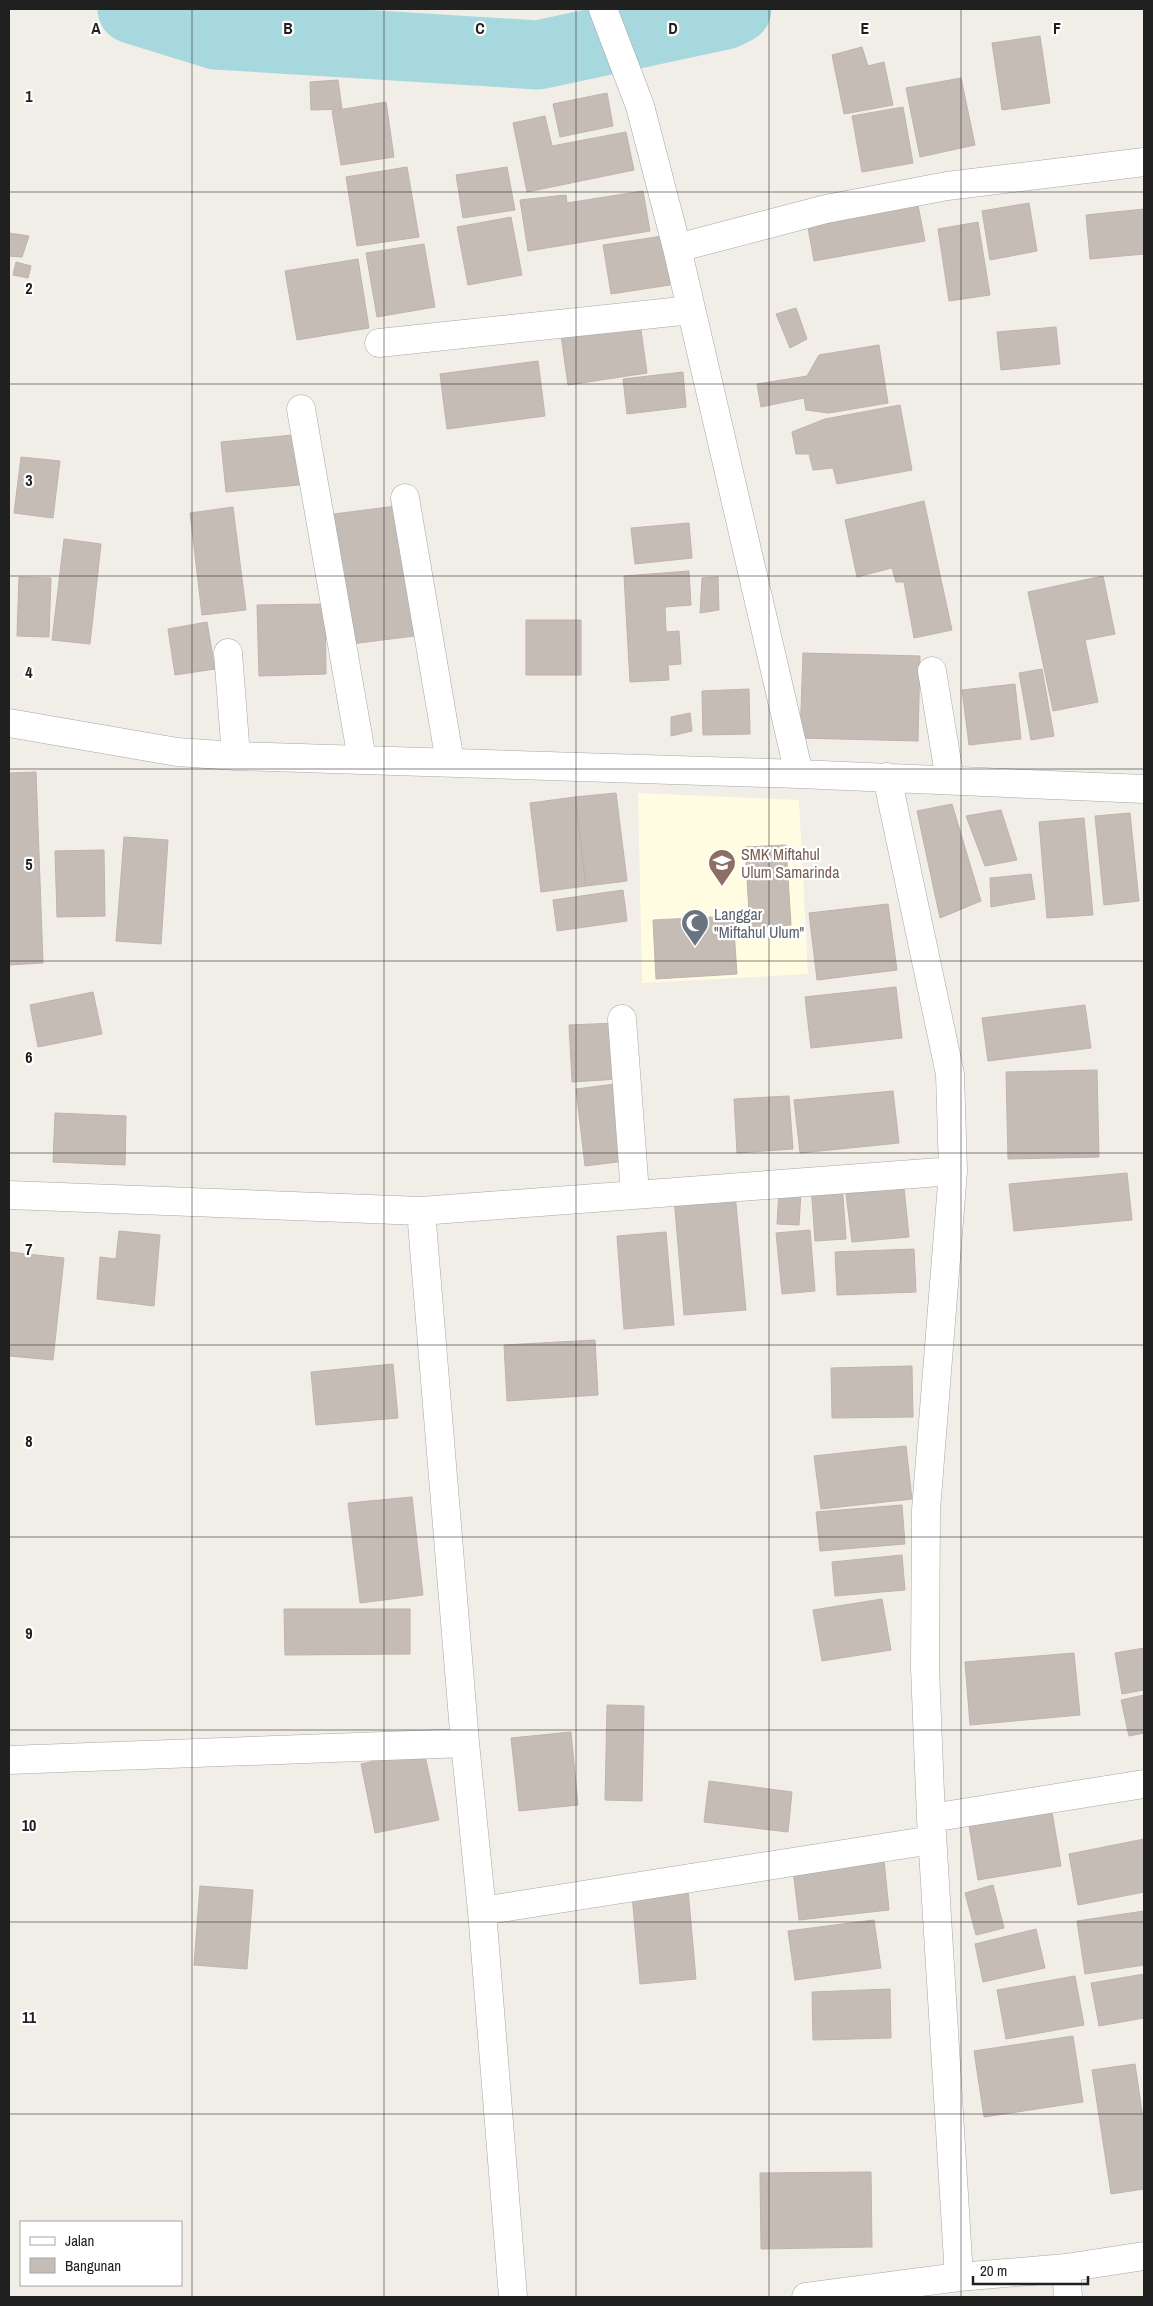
<svg xmlns="http://www.w3.org/2000/svg" width="1153" height="2306" viewBox="0 0 1153 2306" font-family="'Archivo Narrow',sans-serif">
<rect width="100%" height="100%" fill="#f1ede7"/>
<path fill="#fffce2" d="M638 793 799 800 808 974 642 983Z"/>
<g fill="none" stroke-linecap="round" stroke-linejoin="round">
<path stroke="#a7d8de" stroke-width="69" d="M132 9 216 35 538 55 725 15 737 9"/>
</g>
<path fill="#c6bcb6" stroke="#c3b2a9" d="M1040 36 1050 103 1002 110 992 43Z
M862 47 868 66 884 62 893 105 844 114 832 55Z
M961 78 975 145 920 157 906 88Z
M338 80 342 109 311 110 310 82Z
M607 93 613 126 560 137 553 104Z
M386 102 394 157 341 165 332 111Z
M903 107 913 163 862 172 852 116Z
M545 116 552 146 626 132 634 170 527 192 513 123Z
M407 167 419 237 357 246 346 177Z
M507 167 515 210 463 218 456 175Z
M643 191 650 231 528 251 520 200 566 195 567 203Z
M917 200 925 241 814 261 807 222Z
M1029 203 1037 251 990 260 982 211Z
M1144 209V254L1090 259 1086 215Z
M511 217 522 275 468 285 457 227Z
M978 222 990 295 949 301 938 229Z
M9 233 29 236 22 257 9 256Z
M663 236 670 285 611 294 603 245Z
M424 244 435 307 377 317 366 253Z
M358 259 369 328 297 340 285 271Z
M16 262 31 266 28 278 13 275Z
M796 308 807 339 790 348 776 314Z
M640 323 647 373 568 385 561 335Z
M1056 327 1060 364 1001 370 997 332Z
M879 345 888 403 829 413 806 410 804 398 761 407 757 384 807 376 819 355Z
M538 361 545 416 447 429 440 374Z
M683 372 686 407 627 414 623 379Z
M900 405 912 470 837 484 833 468 813 470 809 454H796L792 432 825 419Z
M303 434 309 484 226 492 221 442Z
M21 457 60 461 53 518 14 513Z
M924 501 952 630 914 638 904 582H896L892 568 857 577 845 520Z
M404 505 422 635 351 644 334 514Z
M233 507 246 610 202 615 190 513Z
M689 523 692 558 635 564 631 528Z
M64 539 101 544 90 644 52 640Z
M689 571 691 605 665 607 666 632 679 631 681 664 668 665 669 680 630 682 624 576Z
M1103 576 1115 634 1085 640 1098 702 1053 711 1028 592Z
M19 577 51 578 49 637 17 636Z
M718 577 719 610 700 613 702 578Z
M325 604 326 674 259 676 257 605Z
M526 620H581V675H526Z
M207 622 215 669 175 675 168 629Z
M803 653 920 656 918 741 800 738Z
M1042 669 1054 736 1031 740 1019 673Z
M1015 684 1021 739 969 745 962 690Z
M749 689 750 734 703 735 702 691Z
M690 713 692 731 671 736V717Z
M36 772 43 963 9 965V773Z
M616 793 627 881 586 886 575 797Z
M575 797 586 886 541 892 530 803Z
M952 804 981 901 940 918 917 811Z
M1001 810 1017 860 985 866 966 816Z
M1130 813 1139 901 1104 905 1095 816Z
M1084 818 1093 915 1047 918 1039 822Z
M124 837 168 840 161 944 116 941Z
M786 845 791 925 750 928 745 847Z
M104 850 105 916 57 917 55 851Z
M1031 874 1035 899 991 907 990 878Z
M623 890 627 921 557 931 553 900Z
M888 904 897 970 817 980 809 913Z
M733 916 737 974 656 979 653 920Z
M896 987 902 1038 811 1048 805 997Z
M93 992 102 1034 38 1047 30 1005Z
M1085 1005 1091 1048 988 1061 982 1018Z
M616 1023 619 1079 572 1082 569 1025Z
M1097 1070 1099 1157 1008 1159 1006 1072Z
M615 1084 625 1161 585 1166 576 1089Z
M893 1091 899 1143 800 1153 794 1100Z
M789 1096 793 1149 737 1153 734 1099Z
M55 1113 126 1116 125 1165 53 1162Z
M1127 1173 1132 1220 1014 1231 1009 1184Z
M842 1182 846 1239 815 1241 811 1185Z
M904 1188 909 1237 852 1242 846 1194Z
M779 1191 801 1193 799 1225 777 1224Z
M735 1193 746 1310 684 1315 674 1198Z
M810 1230 815 1291 782 1294 776 1233Z
M119 1231 160 1235 154 1306 97 1299 100 1257 116 1259Z
M666 1232 674 1325 624 1329 617 1236Z
M914 1249 916 1292 837 1295 835 1252Z
M9 1252 64 1258 53 1360 9 1356Z
M595 1340 598 1395 507 1401 504 1345Z
M393 1364 398 1418 316 1425 311 1372Z
M912 1366 913 1417 832 1418 831 1368Z
M906 1446 912 1499 821 1509 814 1456Z
M412 1497 423 1595 360 1603 348 1503Z
M902 1505 905 1544 820 1551 816 1512Z
M902 1555 905 1590 835 1596 832 1562Z
M882 1599 891 1650 822 1661 813 1610Z
M284 1609H410V1654L285 1655Z
M1144 1648V1690L1122 1694 1115 1653Z
M1074 1653 1080 1715 970 1725 965 1662Z
M1144 1695V1733L1129 1736 1121 1700Z
M607 1705 644 1706 642 1801 605 1800Z
M571 1732 578 1805 519 1811 511 1738Z
M424 1751 439 1820 375 1833 361 1764Z
M709 1781 792 1792 788 1832 704 1822Z
M1051 1806 1061 1866 978 1880 968 1819Z
M1144 1839V1892L1078 1905 1069 1854Z
M884 1860 889 1910 799 1920 793 1869Z
M993 1885 1004 1928 976 1935 965 1893Z
M200 1886 253 1890 247 1969 194 1965Z
M688 1890 696 1979 640 1984 632 1895Z
M1144 1911V1965L1085 1974 1077 1921Z
M874 1920 881 1968 795 1980 788 1931Z
M1036 1929 1045 1968 983 1982 975 1944Z
M1144 1974V2018L1099 2026 1091 1983Z
M1075 1976 1084 2025 1006 2039 997 1990Z
M890 1989 891 2038 813 2040 812 1992Z
M1073 2036 1083 2102 984 2117 974 2051Z
M1135 2064 1144 2125V2189L1111 2194 1092 2070Z
M871 2172 872 2247 761 2249 760 2173Z"/>
<g fill="none" stroke-linecap="round" stroke-linejoin="round">
<defs>
<path id="minor" d="M603 9 640 106 677 248 799 774
M677 248 826 209 947 186 1144 162
M379 343 691 310
M301 409 362 759
M405 498 450 762
M228 653 236 756
M932 671 950 780
M9 723 177 752 236 756 799 774 1144 789
M887 777 950 1074 953 1171 926 1510 925 1668 931 1818 959 2277
M622 1019 635 1193
M9 1195 421 1211 953 1171
M421 1211 465 1743 482 1911 932 1840
M9 1760 465 1743
M931 1818 1144 1784
M482 1911 513 2297
M1066 2268 1068 2297
M806 2297 959 2277 1066 2268 1144 2256"/>
</defs>
<use href="#minor" stroke="#a7a7a7" stroke-width="29"/>
<use href="#minor" stroke="#fff" stroke-width="28"/>
</g>
<path fill="none" stroke="#202020" stroke-width="1" stroke-opacity="0.55" d="M192 9V2297M384 9V2297M576 9V2297M769 9V2297M961 9V2297M9 192H1144M9 384H1144M9 576H1144M9 769H1144M9 961H1144M9 1153H1144M9 1345H1144M9 1537H1144M9 1730H1144M9 1922H1144M9 2114H1144"/>
<defs>
<symbol id="school-pin" viewBox="-11 -11 22 30"><path d="M0 17L-7.5 6A9.5 9.5 0 1 1 7.5 6Z" fill="#8d6e63" stroke="#fff"/><path d="M0-5L7-2L0 1L-7-2ZM-4 1L0 2.5L4 1V4Q0 6-4 4Z" fill="#fff"/></symbol>
<symbol id="mosque-pin" viewBox="-11 -11 22 30"><path d="M0 17L-7.5 6A9.5 9.5 0 1 1 7.5 6Z" fill="#6b7280" stroke="#fff"/><path d="M3.5-4.9A6 6 0 1 0 3.5 4.9A5 5 0 1 1 3.5-4.9Z" fill="#fff"/></symbol>
</defs>
<g fill-rule="evenodd">
<use href="#school-pin" x="706" y="847" width="32" height="43"/>
<use href="#mosque-pin" x="679" y="907" width="32" height="43"/>
</g>
<g text-anchor="middle" stroke-width="4.5" stroke-linejoin="round" paint-order="stroke">
<g font-size="16" fill="#785e54" stroke="#fff" text-anchor="start">
<text x="741" y="860">SMK Miftahul<tspan x="741" dy="18">Ulum Samarinda</tspan></text>
</g>
<g font-size="16" fill="#5b616d" stroke="#fff" text-anchor="start">
<text x="714" y="920">Langgar<tspan x="714" dy="18">"Miftahul Ulum"</tspan></text>
</g>
</g>
<g font-size="16" text-anchor="middle" font-weight="bold" fill="#202020" stroke="#fff" stroke-width="4.5" stroke-linejoin="round" paint-order="stroke">
<text x="96" y="34">A</text>
<text x="288" y="34">B</text>
<text x="480" y="34">C</text>
<text x="673" y="34">D</text>
<text x="865" y="34">E</text>
<text x="1057" y="34">F</text>
<text x="29" y="102">1</text>
<text x="29" y="294">2</text>
<text x="29" y="486">3</text>
<text x="29" y="678">4</text>
<text x="29" y="870">5</text>
<text x="29" y="1063">6</text>
<text x="29" y="1255">7</text>
<text x="29" y="1447">8</text>
<text x="29" y="1639">9</text>
<text x="29" y="1831">10</text>
<text x="29" y="2023">11</text>
</g>
<rect width="1153" height="2306" fill="none" stroke="#202020" stroke-width="20"/>
<rect x="20" y="2221" width="162" height="65" fill="#ffffff" stroke="#a6a6a6"/>
<rect x="30" y="2237" width="25" height="8" fill="#ffffff" stroke="#a6a6a6"/>
<text x="65" y="2246" font-size="15" fill="#202020">Jalan</text>
<rect x="30" y="2258" width="25" height="15" fill="#c6bcb6" stroke="#a6a6a6"/>
<text x="65" y="2271" font-size="15" fill="#202020">Bangunan</text>
<path d="M973 2276v8h115v-8" fill="none" stroke="#202020" stroke-width="2.5"/>
<text x="980" y="2276" font-size="15" fill="#202020" stroke="#ffffff" stroke-width="4" paint-order="stroke">20 m</text>
</svg>
